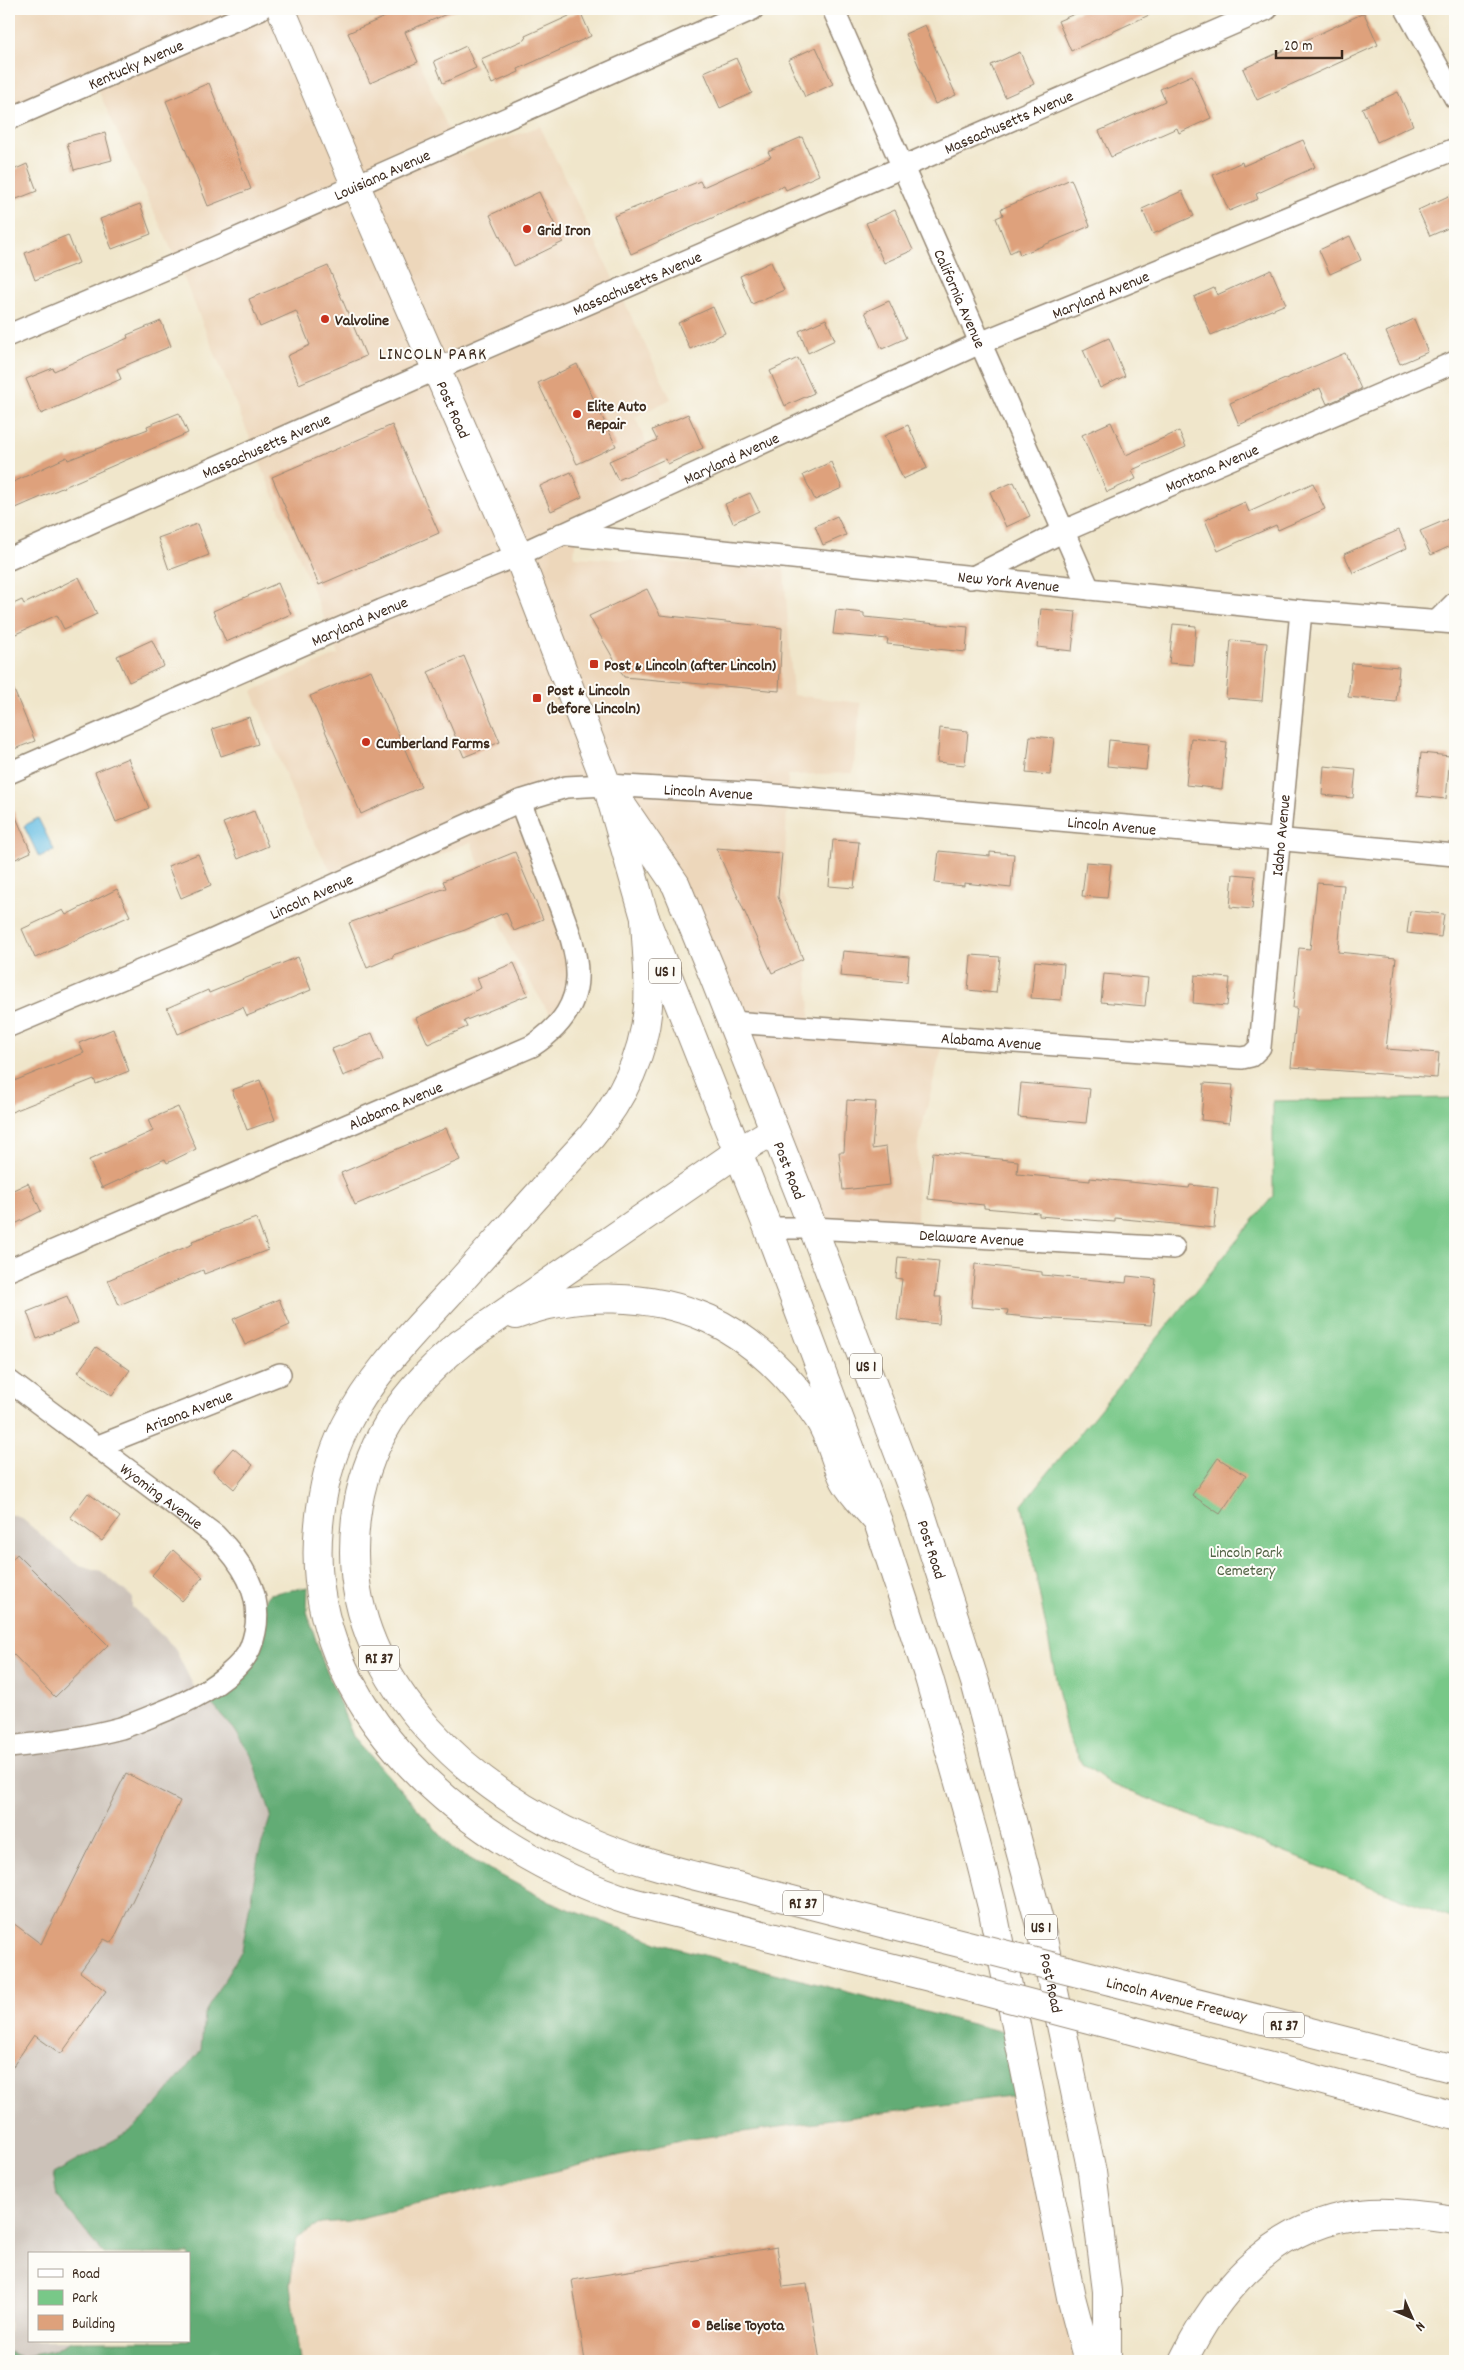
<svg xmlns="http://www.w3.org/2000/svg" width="1464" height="2370" viewBox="0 0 1464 2370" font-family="Dekko,sans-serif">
<rect width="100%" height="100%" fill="#fdfcf7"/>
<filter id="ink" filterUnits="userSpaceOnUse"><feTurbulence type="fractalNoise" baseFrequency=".02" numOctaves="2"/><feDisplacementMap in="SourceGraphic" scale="10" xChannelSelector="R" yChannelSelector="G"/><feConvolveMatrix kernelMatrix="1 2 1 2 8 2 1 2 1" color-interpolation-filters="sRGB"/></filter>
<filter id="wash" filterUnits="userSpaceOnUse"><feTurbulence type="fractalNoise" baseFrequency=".0096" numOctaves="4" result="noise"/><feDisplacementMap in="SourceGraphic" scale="20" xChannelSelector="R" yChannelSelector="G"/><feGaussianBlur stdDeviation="1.12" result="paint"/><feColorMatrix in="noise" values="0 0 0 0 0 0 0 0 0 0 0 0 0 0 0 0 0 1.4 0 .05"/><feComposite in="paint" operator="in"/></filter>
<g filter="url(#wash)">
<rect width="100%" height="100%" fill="#f0e6cb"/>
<path fill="#edd7bb" d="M9 9H396L460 156 540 126 671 399 635 417 668 492 576 534 574 557 784 569 793 695 861 703 853 773 788 775 784 893 807 964 811 1030 942 1047 918 1143 917 1230 802 1217 610 773 517 808 577 955 557 1020 547 1010 510 948 471 842 334 897 332 893 338 883 307 829 252 691 339 654 178 264 96 86 9 122Z
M1024 2094 1079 2361H300L290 2285 297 2238 321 2223 348 2221 684 2140Z"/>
<path fill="#ccc2b9" d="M9 1514 21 1518 76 1564 101 1571 132 1597V1607L174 1647 193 1685 234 1729 251 1755 271 1815 258 1857 242 1950 204 2014 201 2050 160 2101 132 2130 53 2174 104 2254H29V2341H72L53 2351 21 2357 9 2352Z"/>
<path fill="#78c888" stroke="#5a7953" d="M1455 1098V1920L1111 1784 1082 1763 1067 1735 1022 1505 1273 1196V1101Z"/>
<path fill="#62ac74" stroke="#4e6b49" d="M308 1587 307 1611 321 1657 353 1736 454 1850 550 1902 665 1945 1007 2033 1024 2094 684 2140 348 2221 321 2223 297 2238 290 2285 300 2361H9V2352L22 2357 53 2351 72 2341H189V2254H104L57 2196 53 2174 132 2130 160 2101 201 2050 204 2014 242 1950 258 1857 271 1815 251 1755 234 1729 199 1690 239 1656 250 1619 269 1594Z"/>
<path fill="#66bee3" stroke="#507480" d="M38 818 54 850 39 857 24 826Z"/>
<g id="blocks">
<path fill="#dea17b" d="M403 9H458L405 32 418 62 370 83 348 33Z
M1086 9H1162L1071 51 1058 21Z
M580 11 591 36 518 69 519 72 492 84 481 59 526 39 525 36Z
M1364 13 1378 45 1257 100 1243 69Z
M925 25 956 95 935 104 905 34Z
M466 46 476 68 443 83 434 61Z
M816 47 833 84 805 97 788 60Z
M1020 52 1034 84 1005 97 991 65Z
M736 58 752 93 720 108 704 72Z
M1192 75 1211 118 1179 133 1177 128 1111 157 1099 131 1165 101 1160 89Z
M209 83 251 189 208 206 166 101Z
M1398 92 1413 125 1377 142 1362 108Z
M105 133 112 160 74 170 67 143Z
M802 137 819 175 786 190 784 186 631 254 614 216 700 181 703 187 771 157 768 152Z
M1303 140 1315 167 1256 194 1258 199 1229 211 1213 175 1242 162 1243 166Z
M27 164 37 191 9 202V172Z
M1071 179 1090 226 1020 255 1018 249 1010 253 996 218 1003 215 1001 209Z
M1182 191 1194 216 1153 234 1142 209Z
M539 192 563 242 514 266 490 215Z
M1455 193V225L1430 236 1418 210Z
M140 204 151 234 112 249 100 219Z
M895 210 913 250 884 263 866 223Z
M68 235 79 263 35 280 25 253Z
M1350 236 1361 260 1330 274 1319 250Z
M771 262 784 290 752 304 740 276Z
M328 266 366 356 299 384 287 356 310 345 296 311 260 327 249 299Z
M1271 270 1286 304 1211 335 1194 297 1214 288 1217 295Z
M889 301 906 338 882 349 865 312Z
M713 307 725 333 690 349 678 323Z
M826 319 835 340 808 353 799 331Z
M1414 319 1428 352 1400 364 1386 332Z
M161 321 171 346 117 369 121 379 41 414 26 379 53 368 54 371 128 338 127 335Z
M1109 338 1125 376 1100 388 1083 350Z
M1345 353 1361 389 1327 404 1320 388 1239 425 1230 403Z
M798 358 814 393 785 406 770 371Z
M577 364 616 446 577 464 538 383Z
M179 413 188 433 9 511V484L67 457 68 460 148 429 147 426Z
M688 414 703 448 668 464 665 459 618 480 609 461 657 440 652 430Z
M1111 422 1126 455 1179 431 1186 447 1132 470 1136 479 1107 492 1082 435Z
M392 425 439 533 319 585 272 477Z
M908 425 927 468 903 479 884 436Z
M831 462 842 488 815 500 803 475Z
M571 472 582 497 551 511 540 486Z
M1014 482 1030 516 1006 527 990 492Z
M1313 483 1325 509 1278 530 1276 525 1218 551 1205 520 1245 502 1249 512Z
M750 493 759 511 733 523 725 504Z
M837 516 846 535 823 545 815 526Z
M1455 516V544L1431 555 1420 531Z
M197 524 209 555 169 570 158 538Z
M1399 530 1407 548 1353 573 1344 554Z
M79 577 97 614 64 629 57 615 9 637V606L22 600 24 604Z
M278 583 291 614 226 642 213 611Z
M647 589 660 615 782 628 779 691 624 677 589 616Z
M1041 609 1076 612 1072 651 1037 647Z
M836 610 864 613V617L968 627 966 652 887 644 888 639 833 634Z
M1173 624 1196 626 1193 665 1169 663Z
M152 640 164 666 129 682 117 656Z
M1231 640 1267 643 1262 701 1226 698Z
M464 656 500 742 464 757 428 672Z
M1352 663 1399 667 1396 702 1348 697Z
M371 670 421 787 361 814 310 696Z
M9 678 35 741 9 751Z
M249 717 258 744 221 756 212 729Z
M940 728 968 731 965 765 937 762Z
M1030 736 1054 738 1050 775 1026 773Z
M1191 738 1227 742 1222 789 1186 785Z
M1109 740 1149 744 1146 770 1107 766Z
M1421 753 1450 756 1446 799 1417 796Z
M128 758 149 808 116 822 95 772Z
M1324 766 1356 769 1353 798 1322 795Z
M9 801 31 852 9 862Z
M254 811 268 846 238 859 223 823Z
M833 840 859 842 854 888 829 886Z
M716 848 782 853 778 897 803 959 772 973Z
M939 851 990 856V852L1014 854 1011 888 964 883V886L935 883Z
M515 852 543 919 514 931 506 912 465 930 393 955V957L367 968 349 923 446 888 443 881Z
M198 854 211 885 181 898 168 866Z
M1086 862 1111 864 1107 898 1082 896Z
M1233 874 1255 876 1252 909 1230 907Z
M1317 883 1344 885 1338 952 1396 958 1386 1049 1439 1053 1437 1078 1291 1067 1297 1008H1293L1299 948 1310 949Z
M117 889 130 916 35 958 22 929 63 910 66 915Z
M1410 911 1444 914 1441 937 1407 933Z
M843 951 909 957 907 982 840 976Z
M971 955 1000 957 996 993 968 990Z
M298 957 311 990 247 1016 243 1007 178 1034 167 1008 208 990 209 993Z
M1035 961 1064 964 1061 1000 1031 998Z
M514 963 528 995 464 1021 467 1027 428 1044 416 1018 481 988 477 978Z
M1104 974 1148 978 1145 1006 1101 1002Z
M1195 975 1230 978 1227 1006 1193 1003Z
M113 1029 129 1071 96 1084 94 1079 9 1113V1083L84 1053 79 1043Z
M372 1033 383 1060 343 1076 332 1049Z
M260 1080 275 1120 247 1130 232 1090Z
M1021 1083 1090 1089 1086 1123 1018 1117Z
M1204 1083 1233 1085 1229 1123 1201 1120Z
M847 1100 876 1102 872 1149 886 1147 890 1185 843 1190 839 1152H844Z
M178 1107 196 1149 167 1163 165 1159 102 1188 89 1160 153 1131 148 1120Z
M446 1128 460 1160 355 1205 341 1173Z
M933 1152 1018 1161 1017 1174 1090 1181V1178L1189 1188 1190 1185 1218 1188 1214 1228 1115 1218V1222L1039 1216V1213L984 1208V1205L928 1199Z
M28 1183 41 1211 9 1227V1192Z
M256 1218 268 1250 204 1274 203 1270 119 1305 108 1280 193 1244 192 1241Z
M898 1257 939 1261 935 1297H941L939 1324 897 1320 902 1279 896 1278Z
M975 1264 1042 1272V1275L1126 1283 1127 1276 1156 1279 1151 1325 1038 1318 1007 1315 1008 1310 971 1307Z
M67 1296 78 1323 37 1339 27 1312Z
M279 1299 290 1325 245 1345 233 1319Z
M96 1347 130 1370 112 1396 78 1372Z
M233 1448 253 1465 234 1489 213 1471Z
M1218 1458 1246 1476 1220 1514 1192 1495Z
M88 1493 120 1517 102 1541 70 1517Z
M173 1550 203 1577 182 1601 152 1575Z
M17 1554 108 1645 55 1697 9 1650V1563Z
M126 1773 180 1801 112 1943 104 1939 80 1972 106 1991 61 2054 34 2035 9 2072V1920L41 1944Z
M777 2247 783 2287 807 2284 820 2361H585L572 2280Z"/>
</g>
</g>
<g filter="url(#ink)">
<use href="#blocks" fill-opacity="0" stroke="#968874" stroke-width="1"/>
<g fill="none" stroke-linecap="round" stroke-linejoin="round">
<defs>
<g id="minor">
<path id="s1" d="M833 9 1089 589"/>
<path d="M1406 9 1455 98"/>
<path id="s2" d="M9 119 260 9"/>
<path id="s3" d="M9 335 215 248 753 9"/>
<path id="s4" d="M561 534 1301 611 1455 623"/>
<path id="s5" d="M9 559 437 369 1267 9"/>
<path id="s6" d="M971 578 1064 531 1455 362"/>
<path d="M1437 621 1455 603"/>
<path id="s7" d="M9 773 382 610 518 555 980 343 1455 149"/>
<path id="s8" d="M732 1022 1242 1058 1251 1056 1260 1047 1301 611"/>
<path id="s9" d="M9 1026 204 944 520 801 566 787 607 785 763 794 1455 855"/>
<path id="s10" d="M768 1228H813L1174 1248"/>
<path id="s11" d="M9 1270 532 1046C599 1002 578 953 554 891 543 861 531 831 520 801"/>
<path id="s12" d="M9 1381 215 1535C242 1562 263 1593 255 1632 253 1642 250 1652 243 1660 221 1686 188 1702 157 1714 145 1719 133 1724 121 1728 84 1738 47 1743 9 1747"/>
<path id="s13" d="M96 1447 280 1374"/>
</g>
<g id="major">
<path id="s14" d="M281 9 355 184 518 555 607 785 645 918 768 1228 878 1522 929 1678 973 1832 992 1907 1071 2297 1088 2361"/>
<path id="s15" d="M618 800 676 885 713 975 813 1228 918 1504 975 1682 1040 1925 1092 2172 1107 2291V2361"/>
</g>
<path id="highway" d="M645 918C646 947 650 977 648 1006 644 1055 622 1100 591 1137 546 1185 502 1235 458 1284 417 1329 372 1372 345 1427 330 1457 322 1491 319 1525 300 1709 473 1851 632 1902L933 1978
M774 1130 738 1152 461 1343C393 1398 354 1462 354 1552 354 1686 473 1792 588 1841 638 1863 691 1875 745 1888 806 1904 867 1919 928 1935
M516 1315C577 1292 650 1293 709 1319 753 1339 792 1379 818 1418 831 1437 834 1461 845 1481 853 1496 868 1509 878 1522
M1114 1982 1455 2069
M1127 2029 1455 2116
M1183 2361C1220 2284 1282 2218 1372 2213 1400 2212 1428 2216 1455 2220"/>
</defs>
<use href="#minor" stroke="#968874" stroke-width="24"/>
<use href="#major" stroke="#968874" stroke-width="30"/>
<use href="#highway" stroke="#968874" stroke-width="30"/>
<use href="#minor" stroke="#fff" stroke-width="21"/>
<use href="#major" stroke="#fff" stroke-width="28"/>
<use href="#highway" stroke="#fff" stroke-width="28"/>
<defs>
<path id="highway-bridge" d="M928 1935 1114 1982
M933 1978 1127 2029"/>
</defs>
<use href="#highway-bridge" stroke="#968874" stroke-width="30" stroke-linecap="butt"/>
<use href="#highway-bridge" stroke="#fff" stroke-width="28"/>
</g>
</g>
<g fill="#c8321e" stroke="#fdfcf7" stroke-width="2">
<circle cx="527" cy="229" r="5"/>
<circle cx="325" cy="319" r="5"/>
<circle cx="577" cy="414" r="5"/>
<rect x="589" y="659" width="10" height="10" rx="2.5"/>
<rect x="532" y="693" width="10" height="10" rx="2.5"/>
<circle cx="366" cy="742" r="5"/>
<circle cx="696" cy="2324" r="5"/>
</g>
<g text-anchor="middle" stroke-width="4" stroke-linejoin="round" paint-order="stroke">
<g fill="#fdfcf7" stroke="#75695f" stroke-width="1">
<rect x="649" y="958.5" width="32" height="25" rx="4"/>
<rect x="850" y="1353.5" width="32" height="25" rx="4"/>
<rect x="359" y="1645.5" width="40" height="25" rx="4"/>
<rect x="783" y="1890.5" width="40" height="25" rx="4"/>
<rect x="1025" y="1914.5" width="32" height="25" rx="4"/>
<rect x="1264" y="2012.5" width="40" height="25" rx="4"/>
</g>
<g font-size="15" font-weight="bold" fill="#3b2a1e">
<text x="665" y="976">US 1</text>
<text x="866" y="1371">US 1</text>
<text x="379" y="1663">RI 37</text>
<text x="803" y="1908">RI 37</text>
<text x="1041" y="1932">US 1</text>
<text x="1284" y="2030">RI 37</text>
</g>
<g font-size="16" fill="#3b2a1e" stroke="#fdfcf7">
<text dy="6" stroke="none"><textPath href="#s2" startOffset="138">Kentucky Avenue</textPath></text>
<text dy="6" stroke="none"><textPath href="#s5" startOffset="1091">Massachusetts Avenue</textPath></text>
<text dy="6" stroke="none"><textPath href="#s3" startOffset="406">Louisiana Avenue</textPath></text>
<text dy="6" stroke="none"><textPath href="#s5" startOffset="686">Massachusetts Avenue</textPath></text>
<text dy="6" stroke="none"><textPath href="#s7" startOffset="1192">Maryland Avenue</textPath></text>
<text dy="6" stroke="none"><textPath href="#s1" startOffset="316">California Avenue</textPath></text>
<text dy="6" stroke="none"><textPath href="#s14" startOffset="436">Post Road</textPath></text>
<text dy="6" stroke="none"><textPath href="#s5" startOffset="281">Massachusetts Avenue</textPath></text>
<text dy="6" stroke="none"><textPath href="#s7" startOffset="788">Maryland Avenue</textPath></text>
<text dy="6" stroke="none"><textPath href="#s6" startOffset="265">Montana Avenue</textPath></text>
<text dy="6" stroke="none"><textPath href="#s4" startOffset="450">New York Avenue</textPath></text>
<text dy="6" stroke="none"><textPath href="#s7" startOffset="382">Maryland Avenue</textPath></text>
<text dy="6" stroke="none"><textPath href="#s9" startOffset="749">Lincoln Avenue</textPath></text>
<text dy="6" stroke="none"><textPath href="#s9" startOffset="1154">Lincoln Avenue</textPath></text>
<text dy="6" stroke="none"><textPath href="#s8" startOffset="746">Idaho Avenue</textPath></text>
<text dy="6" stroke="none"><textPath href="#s9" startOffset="329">Lincoln Avenue</textPath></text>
<text dy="6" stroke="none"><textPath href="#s8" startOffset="260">Alabama Avenue</textPath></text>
<text dy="6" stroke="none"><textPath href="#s11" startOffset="420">Alabama Avenue</textPath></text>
<text dy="6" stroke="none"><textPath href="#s15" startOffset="410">Post Road</textPath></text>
<text dy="6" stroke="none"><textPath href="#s10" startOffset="204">Delaware Avenue</textPath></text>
<text dy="6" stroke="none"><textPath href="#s13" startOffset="99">Arizona Avenue</textPath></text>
<text dy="6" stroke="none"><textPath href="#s12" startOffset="191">Wyoming Avenue</textPath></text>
<text dy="6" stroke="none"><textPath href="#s15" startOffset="815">Post Road</textPath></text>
<text dy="6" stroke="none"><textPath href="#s15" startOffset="1265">Post Road</textPath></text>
<text transform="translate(1177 1998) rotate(14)" y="6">Lincoln Avenue Freeway</text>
</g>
<g font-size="16" font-weight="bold" fill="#3b2a1e" stroke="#fdfcf7" text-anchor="start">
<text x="537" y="235">Grid Iron</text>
<text x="335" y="325">Valvoline</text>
<text x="587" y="411">Elite Auto<tspan x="587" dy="18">Repair</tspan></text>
<text x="604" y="670">Post &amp; Lincoln (after Lincoln)</text>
<text x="547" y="695">Post &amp; Lincoln<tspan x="547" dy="18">(before Lincoln)</tspan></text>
<text x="376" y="748">Cumberland Farms</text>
<text x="706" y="2330">Belise Toyota</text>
</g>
<g font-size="16" fill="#506143" stroke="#fdfcf7">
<text x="1246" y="1557">Lincoln Park<tspan x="1246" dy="18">Cemetery</tspan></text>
</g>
<g font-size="18" letter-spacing="1" fill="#3b2a1e" stroke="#fdfcf7">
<text x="433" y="359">LINCOLN PARK</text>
</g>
</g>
<rect width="1464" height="2370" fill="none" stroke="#fdfcf7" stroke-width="30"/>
<rect x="28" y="2252" width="162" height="90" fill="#fdfcf7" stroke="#afa8a0"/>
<rect x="38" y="2269" width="25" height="8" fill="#ffffff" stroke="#afa8a0"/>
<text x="72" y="2278" font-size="15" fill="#3b2a1e">Road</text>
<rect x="38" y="2290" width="25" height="15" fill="#78c888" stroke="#afa8a0"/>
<text x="72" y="2302" font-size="15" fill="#3b2a1e">Park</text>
<rect x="38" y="2315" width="25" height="15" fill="#dea17b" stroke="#afa8a0"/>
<text x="72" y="2328" font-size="15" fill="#3b2a1e">Building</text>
<g transform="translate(1412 2318) rotate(135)" stroke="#fdfcf7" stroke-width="4" paint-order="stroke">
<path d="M0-4L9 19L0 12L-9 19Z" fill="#3b2a1e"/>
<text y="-8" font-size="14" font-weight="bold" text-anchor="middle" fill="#3b2a1e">N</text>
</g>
<path d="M1276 50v8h66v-8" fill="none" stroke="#3b2a1e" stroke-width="2.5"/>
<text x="1284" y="50" font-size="15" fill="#3b2a1e" stroke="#fdfcf7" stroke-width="4" paint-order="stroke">20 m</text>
</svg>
